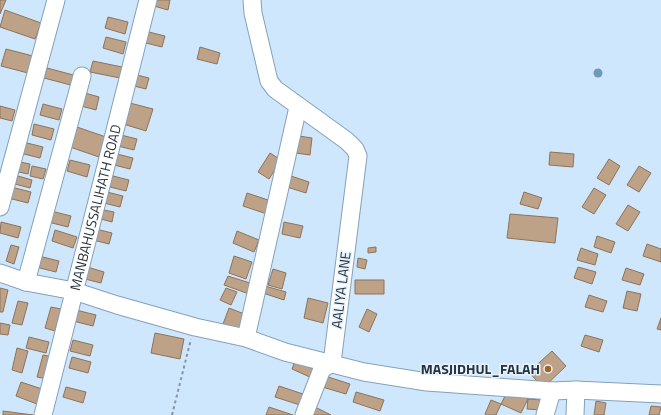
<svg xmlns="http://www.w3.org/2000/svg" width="661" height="415" viewBox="0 0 661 415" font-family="'Titillium Web',sans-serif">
<rect width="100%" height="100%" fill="#cfe7fd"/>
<path fill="#bea288" stroke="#8d735a" d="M0 0H6L0 14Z
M156 0H170L168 10 154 6Z
M5 10 41 23 35 39 0 27Z
M108 17 128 22 125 34 105 28Z
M145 31 165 36 162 47 142 42Z
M106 37 126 42 123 54 103 48Z
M200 47 220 53 217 64 197 59Z
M6 49 33 56 28 73 1 66Z
M93 61 122 67 120 78 90 72Z
M47 68 81 77 78 87 44 78Z
M129 73 149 78 146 89 126 84Z
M85 93 99 97 96 110 81 106Z
M126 102 153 109 146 131 120 123Z
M43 104 62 109 59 120 40 115Z
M0 106 15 110 12 121 0 118Z
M34 124 54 129 51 140 32 135Z
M74 126 106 137 99 157 67 146Z
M117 134 137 139 134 150 114 145Z
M299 136 312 138 310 155 296 153Z
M23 142 43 147 40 158 20 153Z
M550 152 574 154 573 167 549 165Z
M113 153 133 158 130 169 110 164Z
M270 153 281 160 269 179 258 172Z
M609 159 620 166 609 185 597 178Z
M70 160 90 165 87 177 67 171Z
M15 161 30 164 28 174 14 171Z
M32 166 46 169 43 179 30 176Z
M639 166 651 173 639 192 627 185Z
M109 175 129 180 126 191 106 186Z
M18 176 32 180 30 188 15 184Z
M291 176 309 182 306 193 287 187Z
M11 187 31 192 28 203 8 198Z
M594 188 606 195 594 214 582 207Z
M103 191 123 196 120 207 100 202Z
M524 192 542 198 538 209 520 204Z
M247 193 274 202 270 215 243 206Z
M628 205 640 212 628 231 616 224Z
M98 209 114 212 112 222 97 218Z
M51 211 71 216 68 227 48 222Z
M510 214 558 218 555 243 507 238Z
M1 222 21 227 18 238 0 233Z
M284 222 303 226 300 238 282 234Z
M92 228 112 233 109 244 89 239Z
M55 230 77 237 73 248 52 241Z
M237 231 259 240 254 252 233 243Z
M597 236 615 242 611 253 594 247Z
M647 244 661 249V262L643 256Z
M11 245 19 247 14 264 6 261Z
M376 247V252L368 253V248Z
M581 248 598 254 595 265 577 260Z
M39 256 59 261 56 272 36 267Z
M234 256 252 262 246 279 229 273Z
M358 258 367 260 365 269 357 267Z
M84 266 104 272 101 283 81 278Z
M578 267 596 272 592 284 574 278Z
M626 268 644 274 640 285 622 280Z
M273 269 286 273 282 289 268 285Z
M228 276 253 284 249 294 224 285Z
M355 280H384V294H355Z
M265 286 286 292 284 300 263 293Z
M0 288 8 290 3 312H0Z
M226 288 237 292 231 305 220 300Z
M627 291 641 294 637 311 623 308Z
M589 295 607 301 603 312 585 307Z
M308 298 328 303 323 323 304 318Z
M18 301 28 303 22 325 12 323Z
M51 307 61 309 55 331 45 328Z
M229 308 247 315 241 331 223 324Z
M367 309 377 314 369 332 359 327Z
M76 310 96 315 93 326 73 321Z
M661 318V330L657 329Z
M0 323 10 325 8 335 0 334Z
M155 333 184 339 180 359 151 353Z
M585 335 603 340 599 352 581 346Z
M29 337 49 342 46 353 26 348Z
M73 340 93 345 90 356 70 351Z
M17 348 28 351 22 373 12 370Z
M552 351 566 366 543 388 529 372Z
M43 355 53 357 47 379 37 377Z
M72 357 91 362 88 373 69 368Z
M295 361 316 370 312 378 292 369Z
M322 375 350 384 346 394 319 386Z
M21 382 42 389 37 404 16 396Z
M279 386 306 395 303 406 275 397Z
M66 387 86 392 83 403 63 397Z
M508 390 528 399 521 413 501 404Z
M356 392 384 400 380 411 353 402Z
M528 399 542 400 541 410 527 409Z
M491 400 501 404 496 415H487L485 414Z
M596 401 606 403 604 415H594Z
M651 406 661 407 659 415H649Z
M269 407 293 415H266Z
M315 407 331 415H310Z
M3 411 33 415H3Z"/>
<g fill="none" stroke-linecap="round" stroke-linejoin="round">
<defs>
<g id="minor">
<path d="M252 0 253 13 269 81 275 89 347 141 355 149 358 156 332 363 322 369 304 415"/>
<path d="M0 207 56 0"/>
<path d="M0 273 26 282 74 291 117 305 195 327 246 338 285 352 364 372 427 382 552 391 576 390 661 394"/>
<path d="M26 282 82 76"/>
<path d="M246 338 298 107"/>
<path id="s1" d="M43 415 148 0"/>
<path d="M545 415 552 391"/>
<path d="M575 415 576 390"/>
</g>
</defs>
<use href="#minor" stroke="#84a1ba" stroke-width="19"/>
<path stroke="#8395a6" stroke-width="2" stroke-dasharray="3 3" stroke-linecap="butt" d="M172 415 191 339"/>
<use href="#minor" stroke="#fff" stroke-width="17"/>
</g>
<circle fill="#7099b9" cx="598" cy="73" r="4.5"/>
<circle fill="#9f6624" stroke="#e6f3fe" stroke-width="1.5" cx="548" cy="369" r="4"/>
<g text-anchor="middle" stroke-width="3" stroke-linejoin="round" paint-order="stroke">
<g font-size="14" fill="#25313c" stroke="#e6f3fe">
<text dy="5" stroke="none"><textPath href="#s1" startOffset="214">MANBAHUSSALIHATH ROAD</textPath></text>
<text transform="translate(341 290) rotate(-83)" y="5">AALIYA LANE</text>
</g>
<g font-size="14" font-weight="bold" fill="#25313c" stroke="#e6f3fe" text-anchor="end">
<text x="540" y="374">MASJIDHUL_FALAH</text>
</g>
</g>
</svg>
